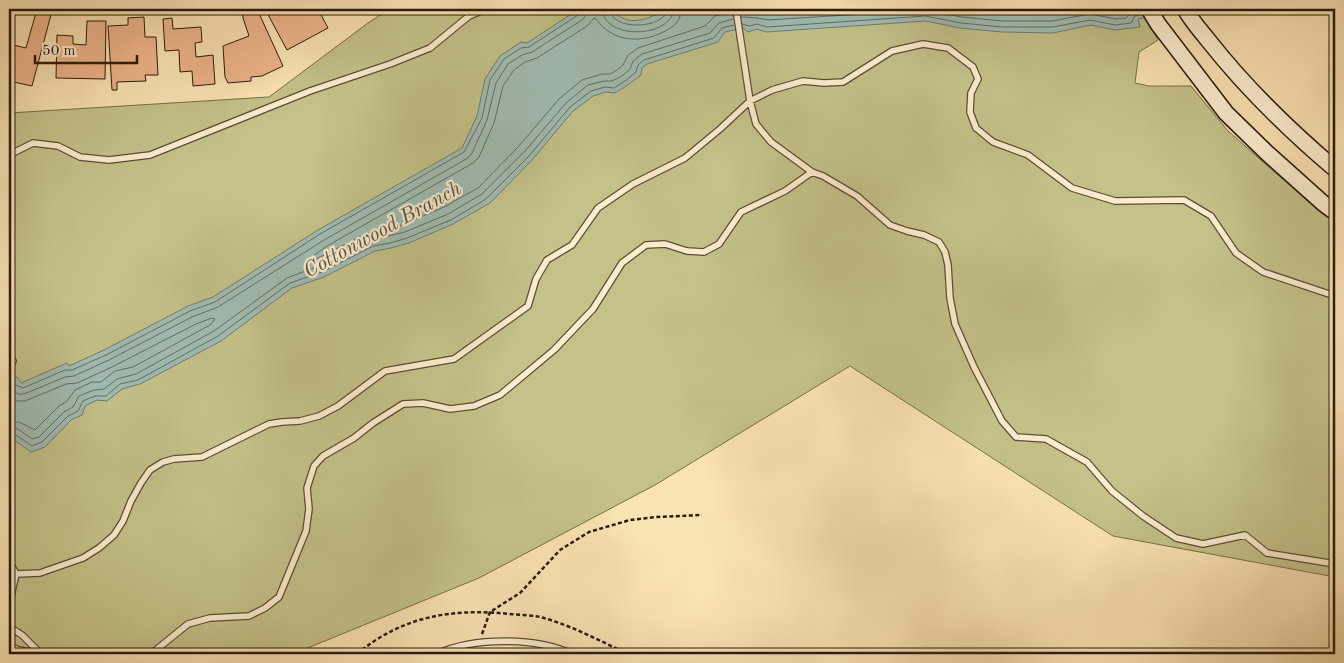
<svg xmlns="http://www.w3.org/2000/svg" width="1344" height="663" viewBox="0 0 1344 663" font-family="'Old Standard TT',serif">
<rect width="100%" height="100%" fill="#fae3b3"/>
<filter id="stains"><feTurbulence type="fractalNoise" baseFrequency=".004" numOctaves="4"/><feColorMatrix values="0 0 0 0 .2 0 0 0 0 .09 0 0 0 0 .02 0 0 0 .5 -.17"/></filter>
<radialGradient id="worn" r=".72"><stop offset=".6" stop-color="#630" stop-opacity="0"/><stop offset="1" stop-color="#630" stop-opacity=".3"/></radialGradient>
<path fill="#c4c289" stroke="#766e4d" d="M389 9H1139L1158 40 1139 52 1135 83 1149 86H1191L1228 131 1321 213 1335 222V577L1113 536 850 366 655 485 479 578 293 654H9V113L269 97 368 23Z"/>
<path fill="#a0bdb4" stroke="#707c73" d="M579 9H612C627 29 649 19 666 9H1191L1138 19 1140 27 1115 30 1091 25 1053 33 1002 32 960 28 926 21 766 32 757 29 748 32 743 28 725 32 718 42 647 64 642 68 641 75 628 85 615 93 606 92 593 96 573 111 533 159 490 203 453 224 409 243 391 248 375 251 324 277 292 288 221 341 140 384 122 389 107 401 97 400 85 406 82 415 71 420 45 447 31 452 14 440 9 441V376L13 378 17 377 21 383 67 363 69 366 104 350 188 306 213 297 318 230 462 148 477 116 485 79 500 56 521 42 527 43Z"/>
<g fill="none" stroke-linecap="round" stroke-linejoin="round">
<path stroke="#646c62" stroke-width="1" d="M602 9C604 41 672 38 674 9
M609 9C612 32 665 29 668 9
M681 9C681 20 676 25 667 30 643 44 613 43 596 19L594 18 587 26 537 58 525 62 514 70 503 86 494 123 479 157 473 163 327 246 313 256 312 259H316L368 233 402 225 444 207 478 188 519 146 559 99 582 80 602 74H610L617 70 623 65 628 55 638 48 705 26 715 16 732 12
M958 9C997 17 1040 16 1078 9
M740 10 760 11 768 13 827 9
M741 17C750 17 759 18 768 20L925 10 962 17 1002 21H1052L1090 14 1116 19 1126 18 1135 9
M742 24 749 26 757 24 767 27 925 16 961 23 1002 27H1053L1090 20 1115 25 1131 23 1135 16 1142 14
M9 382 23 388 65 370H72L106 355 190 311 215 302 320 234 464 152 482 118 490 80 504 59 521 48 529 47 578 15 581 9
M9 388 18 394H24L65 377 74 376 109 360 192 317 218 307 324 240 468 158 472 153 487 120 496 83 508 64 522 55 532 52 582 20 586 15 587 9
M9 397 17 401H25L66 384 77 383 112 367 196 324 212 318 215 319 210 325 133 367 115 371 101 382H92L75 390 67 401 59 406 35 430 19 422H9
M9 429H18L32 439 39 437 64 412 73 407 79 396 94 390 104 389 117 379 136 374 214 331 287 278 319 266 371 240 405 232 448 214 482 194 525 151 566 103 588 85 604 81H612L622 76 630 69 633 61 642 54 710 33 719 23 733 19
M9 436 16 435 32 446 42 442 68 416 78 411 83 401 95 396H106L120 384 138 380 218 336 290 283 322 272 373 246 390 243 407 238 451 220 486 199 529 156 570 107 591 91 605 87 614 88 625 81 636 72 638 65 644 60 714 38 722 28 734 25"/>
</g>
<path fill="#eeb58a" stroke="#281b11" d="M37 9 52 11 32 86 9 81V44L26 48Z
M246 9H257L283 66 262 76 251 77V81L228 83 225 77 223 46 249 36 243 18 242 11Z
M265 9H318L328 28 287 50Z
M144 17 145 37H156L158 75H145L146 81 117 82V90H112L108 26 128 25V18Z
M172 18 173 29 201 27 202 42 195 43 196 57 213 55 215 84 193 86 192 71 180 72 179 50 165 51 163 19Z
M87 21H106L105 79 56 78 57 35 73 36V44L86 45Z"/>
<g fill="none" stroke-linecap="round" stroke-linejoin="round">
<defs>
<path id="lane" d="M736 9 750 101 756 124 771 142 812 172 823 176 857 196 890 225 907 231 924 235 939 242 945 252 948 265 950 298 955 324 974 367 1002 421 1016 437 1046 439 1087 462 1112 491 1143 516 1176 538 1203 544 1245 535 1267 553 1335 564
M9 155 33 143 58 146 80 157 109 160 150 155 310 91 390 64 430 48 469 16 486 9
M9 361H13
M9 561 16 574 11 596V628L22 635 41 654
M16 574 40 573 83 558 99 548 114 535 123 521 131 501 141 483 150 470 163 462 174 459 202 457 269 424 282 422 300 421 319 416 338 406 385 371 454 359 528 306 536 279 547 260 572 245 598 208 633 184 685 158 720 129 750 101 772 90 803 81 824 83 843 82 892 51 923 44 948 48 973 67 978 79 971 93 970 112 976 128 993 142 1028 155 1072 188 1115 201 1184 200 1211 216 1236 253 1263 272 1335 296
M9 646 19 650 39 654
M151 654 188 624 210 618 249 616 265 608 279 597 306 531 309 509 307 488 314 466 323 456 354 438 373 423 403 404 423 403 450 409 474 406 500 395 554 350 593 309 622 263 646 245 665 244 687 251 704 252 719 244 741 212 785 191 812 172
M437 654C473 637 536 637 572 654"/>
<path id="secondary" d="M1149 9 1158 24 1226 113 1266 152 1324 204 1335 212
M1185 9C1191 20 1200 30 1208 40 1245 87 1289 130 1335 169"/>
</defs>
<use href="#lane" stroke="#5c4d3a" stroke-width="8"/>
<use href="#secondary" stroke="#281b11" stroke-width="18"/>
<path stroke="#281b11" stroke-width="2.5" stroke-dasharray="4 2.5" stroke-linecap="butt" d="M482 634 490 612 520 593 560 550 589 532 630 520 657 517 702 515
M357 654C402 616 453 608 510 614 520 615 531 615 540 617 571 625 600 641 628 654"/>
<use href="#lane" stroke="#fcedce" stroke-width="5.5"/>
<use href="#secondary" stroke="#fcedce" stroke-width="15"/>
</g>
<g text-anchor="middle" stroke-width="4.5" stroke-linejoin="round" paint-order="stroke">
<g font-size="21" font-style="italic" fill="#52544a" stroke="#fcedce">
<text transform="translate(382 229) rotate(-29)" y="7">Cottonwood Branch</text>
</g>
</g>
<rect width="1344" height="663" fill="none" stroke="#fae3b3" stroke-width="30"/>
<rect x="10" y="10" width="1324" height="643" fill="none" stroke="#281b11" stroke-width="2.5"/>
<rect x="15" y="15" width="1314" height="633" fill="none" stroke="#281b11"/>
<path d="M35 55v8h102v-8" fill="none" stroke="#281b11" stroke-width="2.5"/>
<text x="42" y="55" font-size="15" fill="#281b11" stroke="#fcedce" stroke-width="4" paint-order="stroke">50 m</text>
<rect width="100%" height="100%" filter="url(#stains)"/>
<rect width="100%" height="100%" fill="url(#worn)"/>
</svg>
